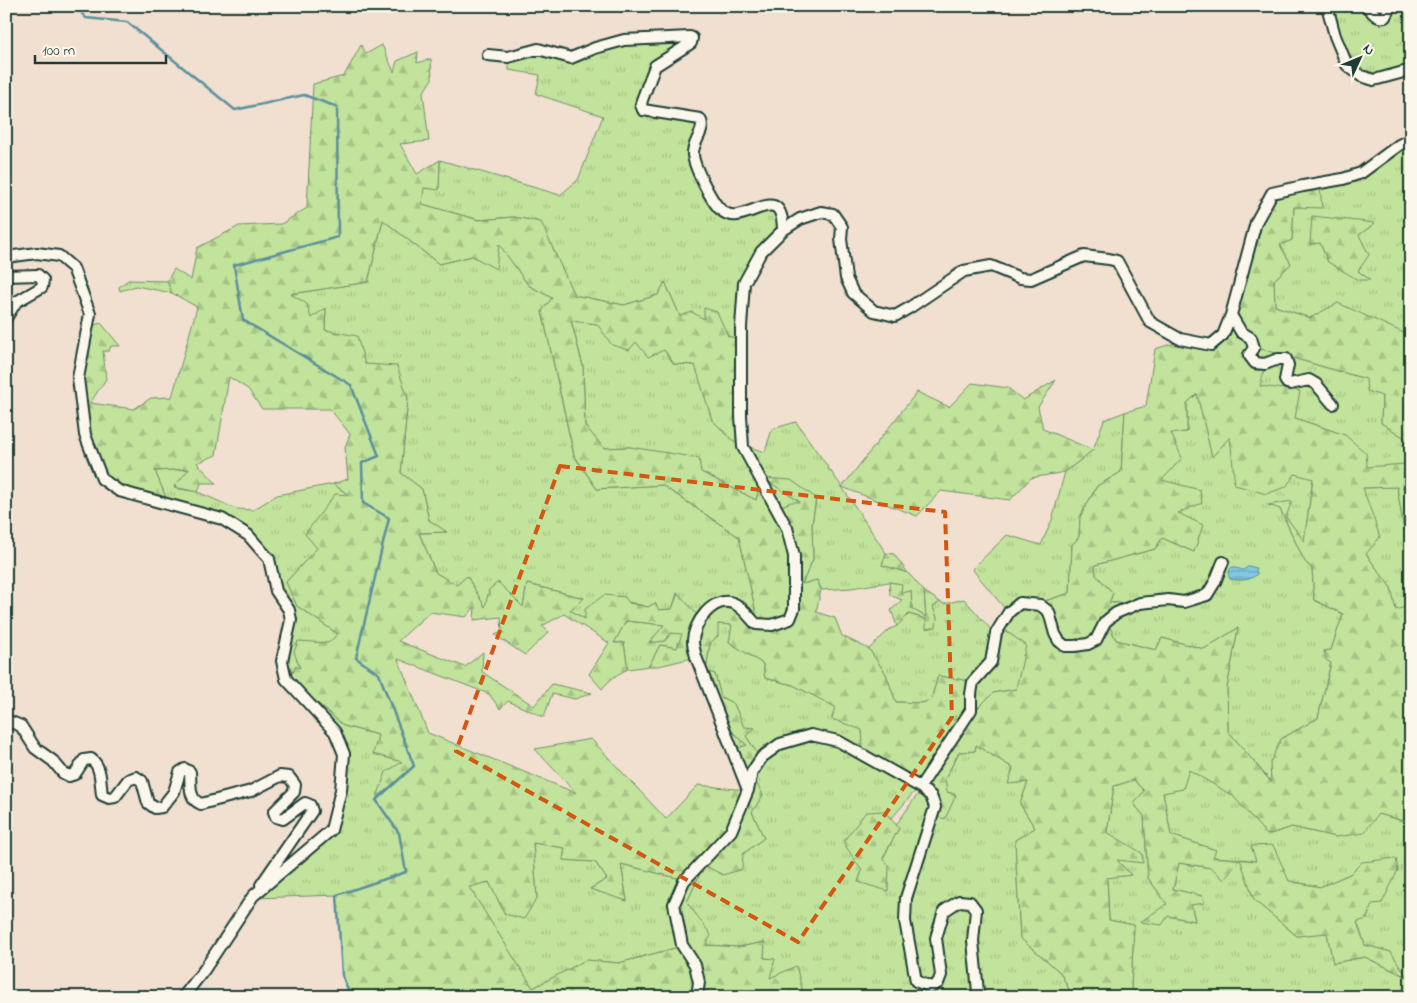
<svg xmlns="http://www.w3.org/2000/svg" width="1417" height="1003" viewBox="0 0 1417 1003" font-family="'Indie Flower',sans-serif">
<defs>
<pattern id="grass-tufts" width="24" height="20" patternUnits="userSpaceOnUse" patternTransform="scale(1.25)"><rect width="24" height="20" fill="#c2e39b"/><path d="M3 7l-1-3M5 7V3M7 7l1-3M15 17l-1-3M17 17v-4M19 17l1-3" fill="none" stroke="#a6c486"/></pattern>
<pattern id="forest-firs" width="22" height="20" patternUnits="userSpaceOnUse" patternTransform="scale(1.25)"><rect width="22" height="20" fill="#c2e39b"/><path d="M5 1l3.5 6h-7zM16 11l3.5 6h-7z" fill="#a6c486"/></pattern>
<pattern id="water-rules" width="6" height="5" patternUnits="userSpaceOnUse" patternTransform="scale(1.25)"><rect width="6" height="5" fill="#82c8e3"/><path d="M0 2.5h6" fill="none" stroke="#6aa4b9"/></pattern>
</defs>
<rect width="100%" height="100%" fill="#f1dfd0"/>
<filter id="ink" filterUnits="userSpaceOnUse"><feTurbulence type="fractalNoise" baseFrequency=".02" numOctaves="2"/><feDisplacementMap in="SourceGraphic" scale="10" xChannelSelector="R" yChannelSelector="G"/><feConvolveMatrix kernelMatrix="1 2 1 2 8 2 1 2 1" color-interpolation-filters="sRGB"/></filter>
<g filter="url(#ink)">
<path fill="url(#grass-tufts)" stroke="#709068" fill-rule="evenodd" d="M1330 6H1411V67C1402 69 1380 77 1373 76 1344 73 1336 29 1330 6Z
M689 40 658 60 638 106 699 124 690 147 721 215 763 209 775 211 780 229 741 282 738 339 728 336 705 319 680 316 665 282 658 295 624 305 574 295 540 222 514 217 479 220 422 204 423 188 439 189 440 160 560 195 578 180 603 116 536 94 540 75 509 70V60L538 52 567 61 625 43Z
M1405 146 1411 157V345L1406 334 1310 318 1275 306 1274 280 1291 264 1280 244 1292 240 1294 206 1320 186 1343 183ZM1374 224 1359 235 1358 271 1369 279 1328 262 1320 243 1310 244Z
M383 220 439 264 472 256 499 243 528 285 552 298 542 311 574 456 597 489 662 485 739 537 758 621 701 619 677 593 672 609 659 610 629 602 586 619 569 610 584 598 527 584 523 607 485 608 467 576 457 586 436 573 419 533 446 532 429 520 422 489 401 473 408 398 325 330 326 309 310 319 290 294 368 282Z
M128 280 167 281 172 293 136 286 120 291 119 287Z
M1234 315 1258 348 1366 379 1382 396 1381 423 1405 438 1404 446 1411 451V491L1402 487 1367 467 1345 435 1295 418 1260 386Z
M571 320 597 324 636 341 664 350 674 364 696 365 712 420 740 447 760 485 756 500 701 472 630 447 604 448 585 426 583 366Z
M1197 394 1212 456 1230 436 1295 474 1313 478 1304 542 1280 509 1305 562 1312 568 1314 600 1343 614 1331 650 1324 651 1331 662 1318 718 1281 739 1272 783 1228 731 1227 688 1238 628 1204 649 1162 638 1156 650 1116 640 1108 624 1118 616 1141 606 1168 603 1204 592C1174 602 1141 603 1109 603L1113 593 1096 575 1095 565 1155 549 1162 538 1194 552 1162 480 1171 433 1187 432V403Z
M1125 412 1121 472 1097 486 1080 517 1079 537 1072 545 1070 593 1042 602 1006 610 972 569 1007 535 1041 545 1052 520 1065 472 1093 450 1104 420Z
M796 422 842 487 886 553 882 565 908 573 924 591 926 617 912 609 911 591 901 593V584L889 582 851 588 822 590 817 581 802 584 813 559 812 524 816 498 765 479 801 502 779 507 746 446 765 452 772 429Z
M190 469 174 488 198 492 236 509 253 510 277 495 333 484 350 496 306 534 317 548 286 582 297 606 338 634 301 669 293 673 286 661 294 620 250 533 167 500 155 471Z
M1397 487 1404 530 1411 534V605L1396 611 1391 588 1366 554 1362 488Z
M964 599 993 632 989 661 970 681 938 676 931 700 922 703 895 702 886 674 869 649 890 629 897 626 908 614 926 619 937 618 933 607 940 602 944 604Z
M626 621 665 625 649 642 671 633H683L677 648 660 645 649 666 628 669 624 643H614Z
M717 624 733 625 729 642 763 664 765 678 793 685 836 707 862 730 864 745 853 746 811 732 757 753 746 736 754 728H744L734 704 721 697 715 674 706 671 710 642Z
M1003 629 1027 645 1016 689 993 693 973 713 976 683Z
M289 678 344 726 378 735 403 762 377 800 399 833 406 872 337 895 256 898 334 832 347 754Z
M725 725 748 746 735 749Z
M811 738 836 744 915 788V791L891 819 884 811 858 882 883 858 899 828 896 825 920 791 928 798 931 808 903 897 913 983 941 985C940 962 931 901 968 905L973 911 975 992 973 997H801L803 992 769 979 774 959 764 958V942L739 947 705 945 687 902 704 865 743 854 764 838 752 812 763 795 754 779 764 759 781 747Z
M976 745 1013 768 1028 782 1020 804 1035 828 1015 840 1020 937 1060 972 1073 997H980L972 900 941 909 937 974 936 980 931 983 919 979 908 920 909 898 936 816 956 795 947 792 945 779 959 752 975 751Z
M1188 769 1233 795 1267 835 1292 827 1336 837 1378 814 1411 823V997H1140L1131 988 1134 925 1109 920 1107 877 1131 875 1117 860 1107 832 1114 786 1134 780 1144 791 1134 804 1144 816 1148 878 1167 904V916L1195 921 1191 905 1202 896 1173 889 1179 863 1212 868 1240 859 1212 857 1215 850 1171 835 1163 793ZM1241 859 1256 861 1289 881 1320 887 1350 874 1362 862 1357 922 1365 945 1391 952 1406 977 1365 957 1333 963 1327 932 1297 936 1254 900Z
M533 843 565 848 563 860 595 862 607 879 591 888 627 901 621 864 681 879 679 947 619 963 586 960 533 988 468 887 489 882 505 914 537 898Z"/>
<path fill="url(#forest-firs)" stroke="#709068" d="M361 45 366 54 382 45 394 72 397 61 418 52 417 63 431 59 432 79 423 93 429 141 400 144 417 174 440 160 439 190 424 188 422 204 479 220 514 217 541 222 574 295 624 305 658 295 665 282 680 316 692 312 704 319V308L717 312 728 336 738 339 740 447 712 420 695 365 674 364 664 350 648 357 636 342 629 350 612 345 597 324 571 321 583 366 585 426 604 448 630 447 699 458 701 472 756 500 760 485 784 529 791 556V609L787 616 771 622 758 621 739 537 662 485 597 489 574 455 542 311 552 298 528 285 499 244 496 269 472 256 439 264 383 220 368 282 291 294 307 304 311 318 326 308 325 330 357 336 365 364 397 366 408 398 401 473 422 489 429 520 447 532 419 533 436 573 457 585 467 576 485 607 489 590 498 582 523 607 527 584 584 598 570 610 585 619V609L604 595 625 597 629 603 648 607 655 603 659 610 672 609 678 593 701 619 696 629V657L659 666H649L660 645 677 648 682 634 671 633 665 641 649 643 664 625 626 621 614 643H624L628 669C617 674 609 680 602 689L589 674 609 643 564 614 542 626 549 632 525 655 495 635 502 632 501 617 474 620 475 607 466 617 430 612 398 641 465 667 483 652 482 672 534 706 552 684 592 693 575 699 552 694 544 717 508 701 500 709 489 694 398 659 428 733 576 793 535 749 591 739 666 819 698 785 744 790 729 830 681 879 621 864 627 901 590 889 607 879 595 862 563 860 565 848 533 843 537 898 524 919 505 914 489 882 469 887 533 988 586 960 619 963 679 947C693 967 698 971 693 997H351L342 975 337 895 406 872 399 833 376 800 386 772 402 762 373 754 378 735 344 726 289 678 286 661 293 673 295 666 300 668 294 652 298 641 328 643 338 634 297 606 286 582 317 548 305 534 335 494 349 495 333 484 348 479 345 447 350 434 330 409H262L248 389 229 377 216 455 197 463 216 483H201L198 492 174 487 189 469 155 471 167 500 120 488 105 477 88 434 82 378 91 326 101 323 120 346H111L109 351H103L106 379 90 403 134 409 151 398 172 397 197 307 172 293 167 281 174 269 191 280 197 248 239 226 281 224 307 208 313 84 344 76Z
M1320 186 1322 208 1294 207 1292 240 1280 245 1291 264 1274 280 1275 306 1310 318 1338 303 1406 334 1411 345V451L1404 446 1405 438 1381 423 1382 396 1367 391 1366 379 1258 348 1244 330 1234 315 1260 224 1275 196Z
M1312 216 1375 223 1359 235 1369 255 1358 271 1370 280H1358L1328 262 1320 243 1310 244Z
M1231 323 1239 335 1248 340 1251 347 1245 354 1253 366 1265 367 1260 386 1300 391 1295 418 1345 435 1366 453 1367 467 1405 464 1402 487 1411 491V534L1404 530 1397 487 1363 488 1380 537 1366 554 1391 588 1396 610 1411 605V823L1378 814 1364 833 1336 837 1292 827 1267 835 1233 796 1189 770 1183 789 1163 793 1171 835 1216 850 1213 857 1256 861 1251 846 1273 845 1289 881 1320 887 1350 874 1362 862 1396 858 1398 870 1382 903 1372 904 1367 919 1357 922 1365 945 1391 952 1407 977 1365 957 1333 963 1327 933 1297 936 1254 900 1240 859 1224 880 1212 868 1179 863 1173 889 1202 896 1205 903 1191 905 1195 921 1168 916 1162 925 1140 922 1167 904 1148 878 1144 816 1134 804 1144 791 1134 780 1114 786 1107 832 1142 853 1143 863 1117 860 1131 875 1107 878 1109 920 1134 925 1131 988 1140 997H1073L1060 972 1020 938 1015 840 1035 828 1020 804 1028 782 1008 784 1013 768 976 745 975 751 959 752 945 779 947 792 956 795 945 819 936 816C940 801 935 796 924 786L973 713 993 693 1016 689 1026 645 1003 629 1011 614 1021 606C1029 607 1041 606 1046 614 1051 621 1049 634 1056 643 1065 654 1089 651 1099 641 1103 637 1105 629 1108 624L1116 640 1156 650 1162 638 1204 649 1238 628 1227 688 1228 731 1271 782 1270 763 1281 739 1318 718 1331 663 1326 660 1324 651 1331 650 1343 614 1314 600 1312 568 1305 562 1280 509 1268 505 1292 501 1286 517 1304 541 1313 479 1295 474 1286 487 1266 494 1235 485 1230 437 1212 457 1197 394 1187 403V432L1171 433 1182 458 1162 480 1200 490 1202 503 1178 513 1203 525 1194 552 1162 538 1155 549 1095 565 1096 575 1113 593 1109 603H1131C1121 607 1111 611 1104 619 1099 623 1098 631 1094 636 1088 643 1068 647 1061 639 1054 632 1057 618 1052 609 1050 607 1045 604 1042 602L1070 593 1072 545 1079 537 1080 517 1097 486 1121 472 1125 412 1146 406 1155 349 1178 342 1212 349 1227 337Z
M1056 380 1038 407 1043 429 1093 450 1065 472 1031 478 1010 500 941 491 917 516 842 487 917 392 949 407 972 383 1008 388 1023 400Z
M763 478 791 480 816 498 812 524 813 559 802 584 817 580 821 590 816 612 835 618 842 636 869 649 886 674 896 702 922 703 931 700 938 676 970 681 967 710 919 782 853 746 863 745 862 730 832 719 835 707 793 685 765 678 763 664 729 642 732 625 718 624V636L710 643 706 671 715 674 721 697 734 704 744 727 755 728 746 736 757 753 765 745 771 746 747 779 735 749 747 745 725 725 699 656 696 641 704 621 716 607H734L755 627 793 621 797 594 779 507 791 502H800Z
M886 553 894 554 908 573 882 565Z
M889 582 902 584 901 593 911 591 912 609 926 617 924 591 940 602 933 607 937 618 936 627 926 629V619L909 614 897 626 891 610 902 600 890 595Z
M754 779 763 795 752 812 764 838 743 854 742 869 723 875 704 865 687 902 711 935 706 945 739 947 765 942 764 958 775 959 770 978 796 966 803 992 801 997H700L685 944 677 905 687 883 734 833Z
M884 811 899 828 883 858 889 866 888 891 858 882 862 871 843 842 866 812Z"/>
<path fill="url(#water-rules)" stroke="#5a909d" d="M1249 566 1256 568 1257 574C1251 581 1239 581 1230 579 1227 575 1229 570 1232 567L1243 570Z"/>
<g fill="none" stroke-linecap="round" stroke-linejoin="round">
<path stroke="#5a909d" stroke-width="2.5" d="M75 6 86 18 127 22 235 110 304 95 337 107 338 237 234 265 243 320 351 385 379 456 362 463 363 503 389 518 356 658 379 674 414 766 376 800 399 833 406 872 337 895 342 975 351 997"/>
<defs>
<path id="street" d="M1327 6 1335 36 1347 65 1361 76 1374 80 1411 70
M1366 6C1372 11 1377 20 1385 17L1390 6
M488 55 508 57 538 49 571 58 595 48 624 40 690 37 692 38 691 43 655 66 642 100 641 105 643 110 700 119C707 130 692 142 693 154 693 165 712 202 720 209 724 213 730 216 737 215 760 211 782 189 783 230
M6 257 37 253 59 256 73 268 90 314 78 378 85 435 102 479 119 491 222 519 248 535 269 559 276 591 289 610 291 620 282 661 286 679 335 732 344 754 341 790 331 830 253 896 204 970 183 997
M6 276 38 275 43 280 42 287 16 302 6 318
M1231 315 1241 332 1251 338 1254 348 1249 355 1255 363 1265 364 1278 359H1286L1288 365 1285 380 1287 383 1290 384 1309 380 1316 384 1333 404
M6 720 21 726 35 748 53 761 63 773 69 776 75 774 84 760 91 759C102 767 100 782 102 795L109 798 115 797 128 780 136 777 142 781 148 803 155 808 162 807 174 792 180 772 185 769 190 772C191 785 188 799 201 804L251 791 280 776 289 777 295 785 294 792 274 812 276 817 283 819 305 803 310 805 312 811 261 885
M920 787 971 710V694L973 682 991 662 996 633 1009 612 1020 603 1040 605 1049 612 1055 634 1059 641 1065 646H1075L1088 644 1096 640 1105 622 1116 613 1140 603 1168 600 1184 602 1207 595 1215 582 1223 562
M748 790 752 772 762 757 780 744 811 735 838 741 920 787 931 796 935 807 906 898 905 921 916 981 931 987 938 983 941 975 936 938 944 911 959 901 970 902 976 910 973 941 978 992 976 997
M697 997 699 982 695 965 682 945 674 904 684 881 731 831 748 790 696 657C695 652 693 646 693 642 693 623 713 596 733 603 742 606 750 618 756 624L772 625 790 619 794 609V556L787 528 743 447 741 416V327L744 283 761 252 783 230 800 219 821 212 833 214 842 227 841 239 846 278 853 293 874 311 895 316 909 308 964 271 991 266 1020 278 1031 279 1084 256 1109 259 1117 261 1150 322 1180 339 1211 345 1223 335 1231 315 1256 222 1272 193 1303 186 1343 179 1361 173 1399 145 1411 139"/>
</defs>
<use href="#street" stroke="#1f3d34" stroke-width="14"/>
<use href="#street" stroke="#fbf7ec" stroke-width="10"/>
</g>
</g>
<path fill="none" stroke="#d45610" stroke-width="4" stroke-dasharray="10 6" stroke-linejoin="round" d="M560 466 945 512 952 717 798 942 456 751Z"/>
<rect width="1417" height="1003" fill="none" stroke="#fbf7ec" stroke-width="25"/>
<rect x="12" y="12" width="1392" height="978" fill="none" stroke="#1f3d34" stroke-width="2" filter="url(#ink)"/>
<g transform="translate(1360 58) rotate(46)" stroke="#fbf7ec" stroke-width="4" paint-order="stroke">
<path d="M0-4L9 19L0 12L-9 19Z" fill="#1f3d34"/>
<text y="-8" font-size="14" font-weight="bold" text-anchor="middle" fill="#1f3d34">N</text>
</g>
<path d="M35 55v8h131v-8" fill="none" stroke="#1f3d34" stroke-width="2.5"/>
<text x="42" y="55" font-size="15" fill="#1f3d34" stroke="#fbf7ec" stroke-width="4" paint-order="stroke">100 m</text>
</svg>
